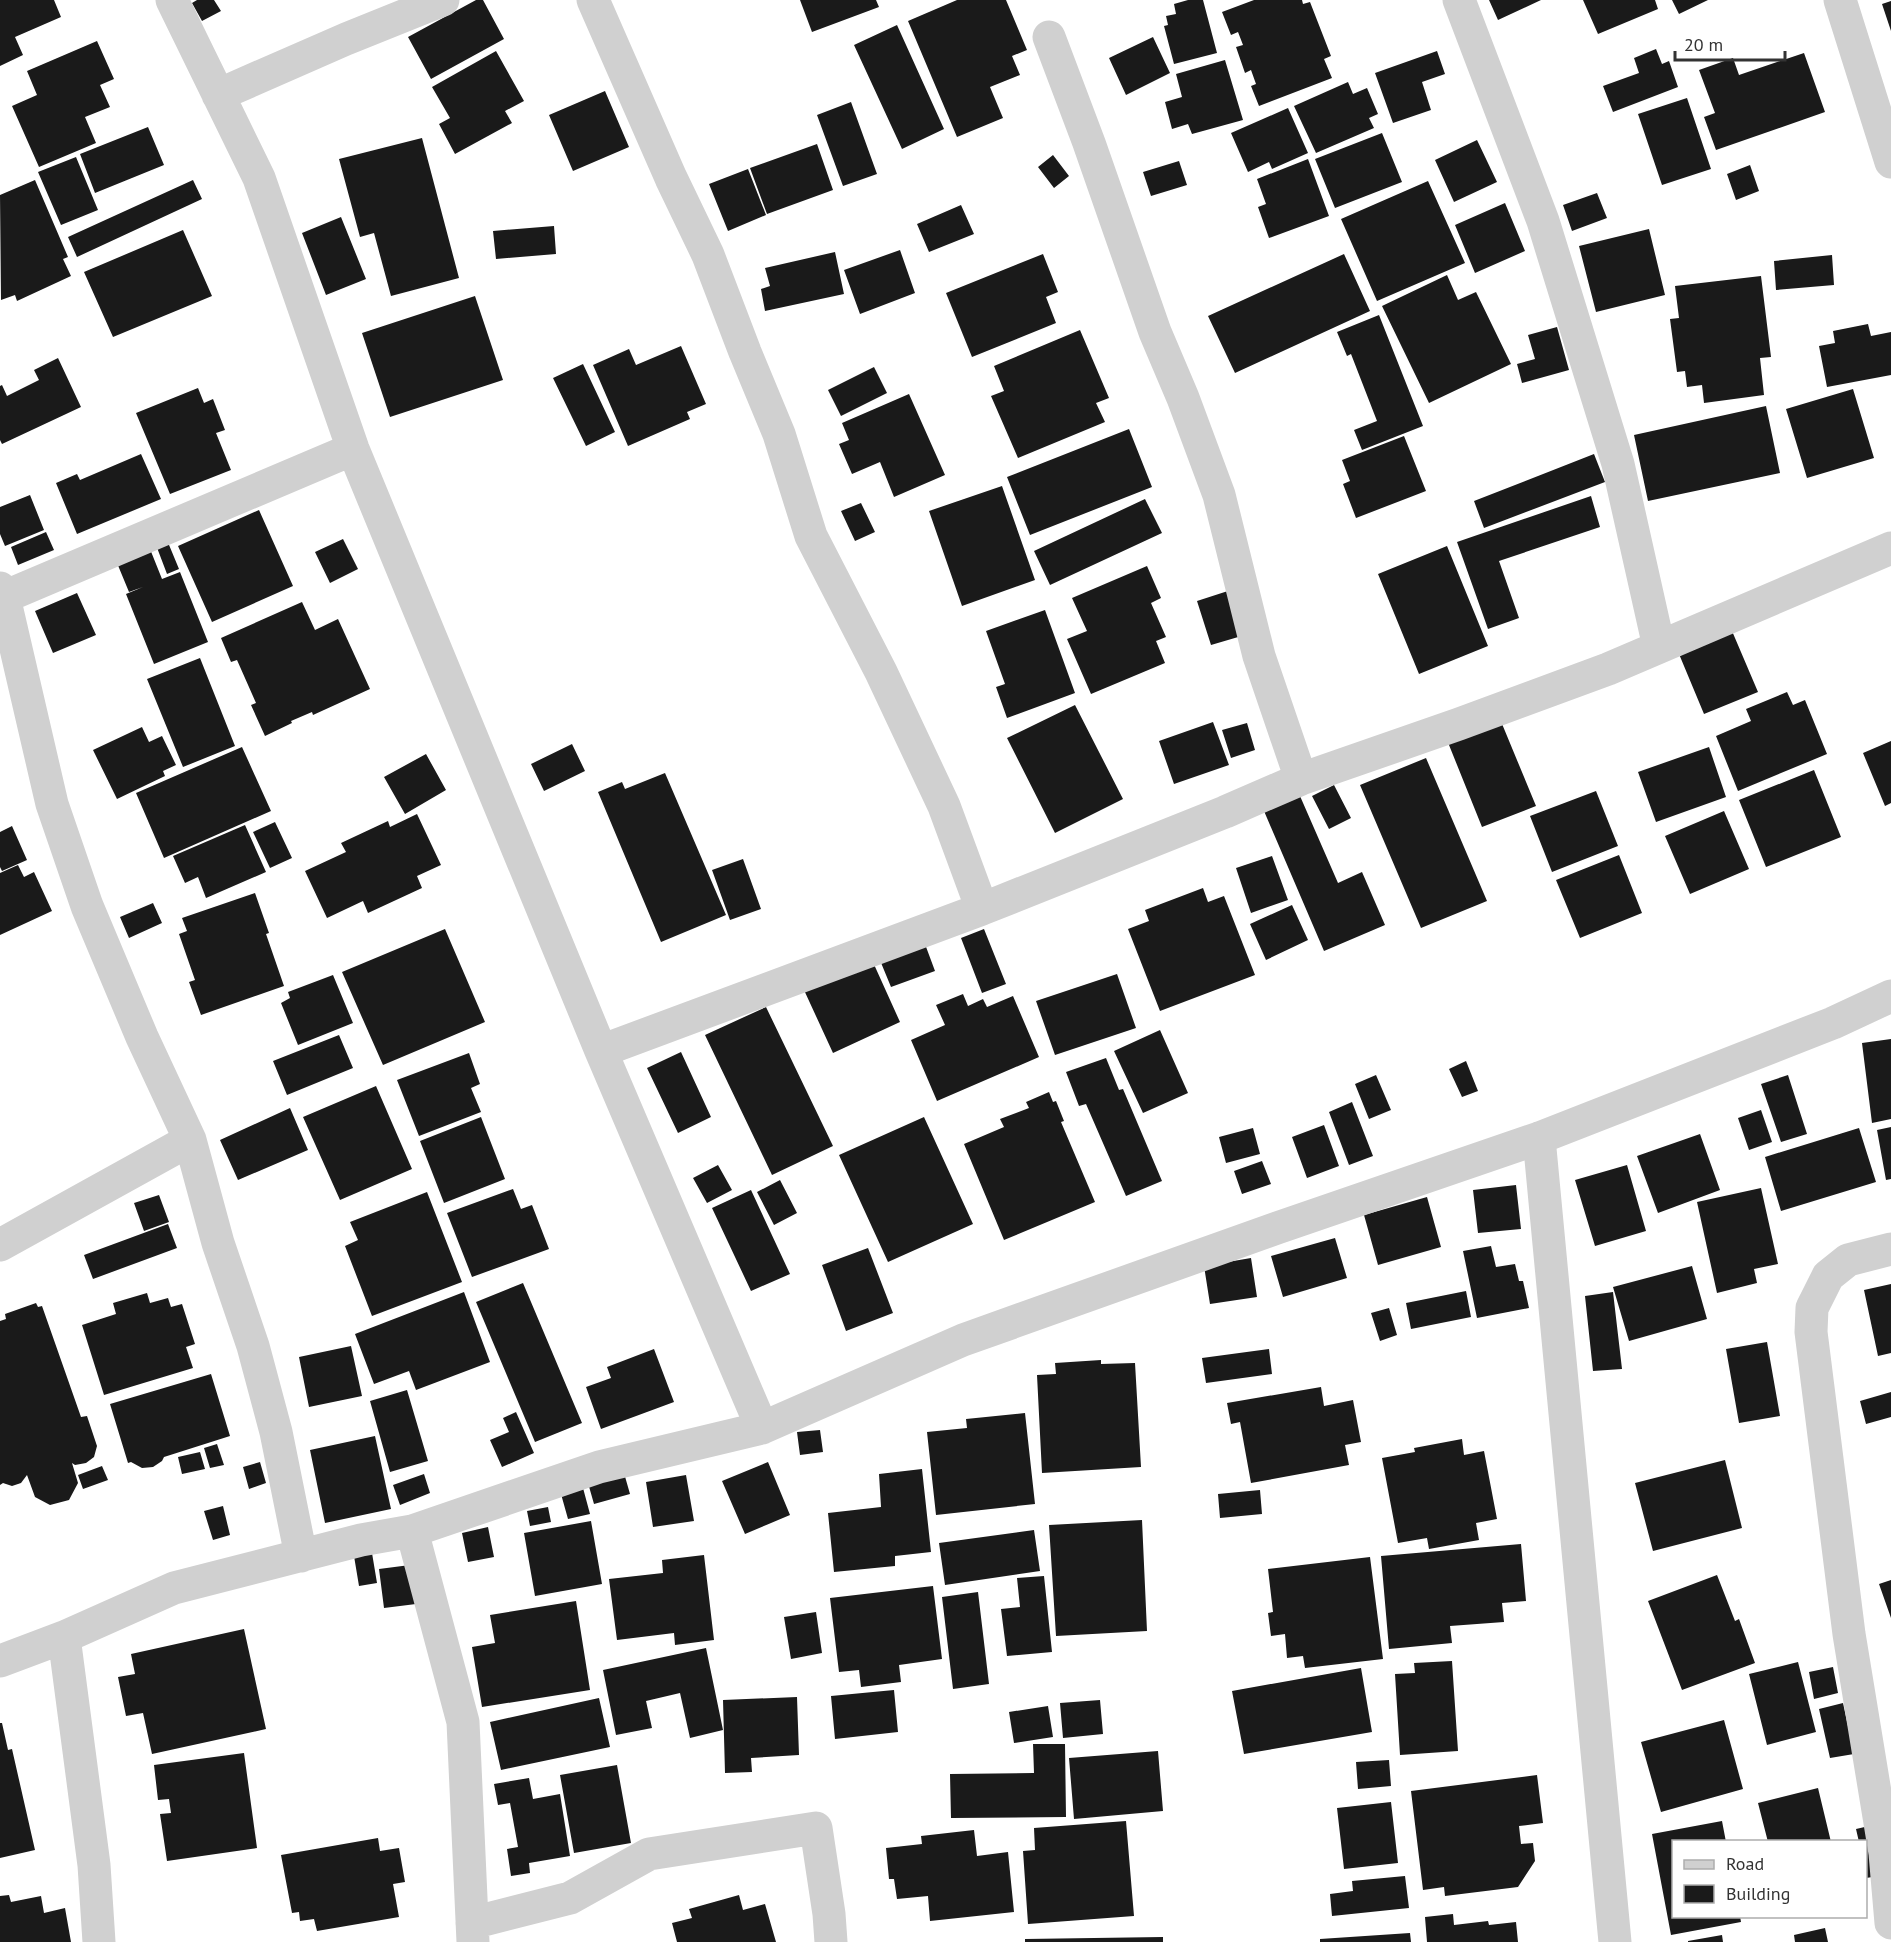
<svg xmlns="http://www.w3.org/2000/svg" width="1891" height="1942" viewBox="0 0 1891 1942" font-family="'PT Sans',sans-serif">
<rect width="100%" height="100%" fill="#fff"/>
<path fill="#1a1a1a" d="M0 0H54L61 17 15 37 23 55 0 66Z
M197 0H214L221 11 202 21 192 3Z
M476 0H483L504 39 431 79 408 37Z
M800 0H876L879 7 812 32Z
M957 0H1006L1027 50 1012 56 1020 75 990 87 1003 118 957 137 908 21Z
M1188 0H1203L1217 53 1174 64 1164 26 1168 25 1166 16 1176 14 1174 4Z
M1254 0H1302L1303 4 1310 2 1331 56 1324 59 1332 78 1259 106 1251 86 1256 84 1251 70 1245 73 1236 47 1243 45 1238 32 1231 35 1222 12Z
M1489 0H1541L1498 20Z
M1583 0H1655L1658 9 1598 34Z
M1672 0H1708L1679 14Z
M1891 1V31L1882 4Z
M897 25 944 129 902 149 854 45Z
M1153 37 1170 73 1126 95 1109 58Z
M97 41 114 79 100 85 110 107 85 117 96 143 39 167 12 106 37 95 27 71Z
M1656 49 1662 64 1669 61 1678 87 1613 112 1603 86 1639 73 1634 58Z
M496 51 524 101 505 111 512 123 455 154 439 124 450 118 432 87Z
M1437 51 1445 74 1422 82 1431 110 1393 123 1375 73Z
M1804 53 1825 112 1716 150 1704 117 1715 113 1699 70 1733 58 1739 75Z
M1225 60 1243 120 1192 134 1188 124 1172 129 1165 102 1182 97 1176 74Z
M1348 82 1353 94 1367 88 1378 114 1369 118 1374 128 1316 153 1294 106Z
M605 91 629 147 573 171 549 115Z
M1687 98 1711 169 1662 185 1638 114Z
M851 102 877 174 843 186 817 115Z
M1288 108 1308 153 1272 169 1269 162 1248 172 1231 133Z
M148 127 164 165 95 193 80 154Z
M1382 133 1402 182 1335 208 1315 159Z
M422 138 459 278 391 296 374 233 360 237 339 159Z
M1477 140 1497 182 1454 202 1435 160Z
M817 144 833 190 767 214 750 168Z
M1053 155 1069 176 1054 188 1038 167Z
M76 157 98 210 61 225 38 172Z
M1308 159 1329 216 1269 238 1258 207 1266 204 1257 179Z
M1179 161 1187 185 1151 196 1143 172Z
M1750 165 1759 191 1736 200 1727 174Z
M748 169 766 215 728 231 709 184Z
M35 180 68 257 63 259 71 276 17 301 15 295 1 300 0 195Z
M193 180 202 199 77 257 68 237Z
M1428 181 1465 263 1377 301 1341 219Z
M1597 193 1607 218 1572 231 1563 205Z
M1505 203 1525 251 1475 273 1455 225Z
M961 205 974 234 929 252 917 224Z
M341 217 366 279 326 295 302 233Z
M554 226 556 254 496 259 493 231Z
M1649 229 1665 295 1596 312 1579 246Z
M183 230 212 296 113 337 84 272Z
M900 250 915 293 860 314 844 270Z
M835 252 844 294 765 311 761 289 770 286 765 268Z
M1043 254 1058 292 1046 297 1056 323 972 357 946 293Z
M1344 254 1370 311 1235 373 1208 316Z
M1832 255 1834 285 1776 290 1774 261Z
M1447 275 1458 300 1476 292 1511 364 1429 403 1382 306Z
M1761 276 1771 357 1760 358 1764 395 1704 403 1702 385 1687 387 1685 371 1677 372 1670 319 1679 318 1675 286Z
M475 296 503 380 390 417 362 333Z
M1379 315 1423 426 1362 450 1354 430 1377 421 1351 354 1347 356 1337 332Z
M1868 324 1871 336 1891 332V375L1827 387 1819 346 1835 343 1833 331Z
M1557 327 1569 370 1522 383 1517 364 1535 359 1528 335Z
M1080 330 1109 398 1096 403 1105 422 1018 458 991 396 1004 391 994 366Z
M681 346 706 404 687 412 690 419 628 446 593 365 629 349 636 365Z
M58 358 81 407 2 444 0 440V386L2 385 7 396 39 380 34 370Z
M583 364 615 432 586 446 553 378Z
M874 367 887 393 841 416 828 390Z
M198 388 204 403 213 399 225 430 216 433 231 470 170 494 136 413Z
M1853 389 1874 458 1807 478 1786 409Z
M909 394 945 475 894 497 880 462 852 474 839 444 849 440 842 423Z
M1766 406 1780 473 1648 501 1634 435Z
M1129 429 1152 487 1030 535 1007 477Z
M1404 436 1426 491 1356 518 1343 484 1350 481 1342 460Z
M141 454 161 499 77 534 56 483 77 474 80 480Z
M1594 454 1605 482 1484 528 1474 501Z
M1002 486 1035 580 962 606 929 511Z
M30 495 44 530 5 546 0 534V507Z
M1591 496 1600 527 1499 561 1519 618 1488 629 1457 542Z
M1145 499 1162 533 1050 585 1034 551Z
M861 503 875 532 855 541 841 511Z
M259 510 293 586 212 622 178 546Z
M46 532 54 550 18 565 11 547Z
M343 539 358 569 330 583 315 552Z
M167 540 179 569 167 574 156 545Z
M1447 546 1488 646 1419 674 1378 574Z
M150 549 162 579 180 572 208 642 154 664 126 594 143 587 129 592 117 563Z
M1147 566 1161 598 1151 603 1166 637 1156 641 1165 663 1091 694 1067 639 1087 631 1072 598Z
M1231 590 1245 635 1211 645 1197 601Z
M77 593 96 635 53 653 35 611Z
M302 602 315 630 338 619 370 689 313 715 312 712 291 721 292 723 265 736 251 705 256 703 237 660 231 662 221 638Z
M1045 610 1075 693 1007 718 996 687 1005 684 986 631Z
M1732 631 1758 692 1704 714 1679 654Z
M200 658 235 746 183 767 147 679Z
M1787 692 1793 705 1805 700 1827 754 1738 791 1716 736 1751 721 1746 709Z
M1075 705 1123 799 1055 833 1007 738Z
M1500 719 1536 806 1482 827 1447 740Z
M1213 722 1229 765 1174 784 1159 741Z
M1247 723 1255 750 1231 758 1222 730Z
M142 727 149 742 162 736 176 765 163 771 165 776 117 799 93 750Z
M1891 741V803L1885 806 1863 753Z
M572 744 585 771 544 791 531 764Z
M242 747 271 811 164 858 136 793Z
M1709 747 1726 797 1656 822 1638 772Z
M426 754 446 790 405 814 384 777Z
M1426 758 1487 901 1421 928 1360 785Z
M1814 770 1841 837 1766 867 1739 800Z
M665 773 726 915 661 942 598 792 622 782 625 789Z
M1334 785 1351 818 1329 829 1312 796Z
M1596 791 1618 846 1552 872 1530 816Z
M1300 796 1338 883 1362 872 1385 925 1324 951 1264 811Z
M1724 811 1749 869 1690 894 1665 836Z
M417 814 441 865 417 876 422 888 368 913 363 901 327 918 305 871 346 852 341 843 388 821 390 827Z
M275 822 292 858 270 868 253 832Z
M245 825 266 872 206 898 198 877 185 883 173 856Z
M12 826 27 860 2 871 0 867V832Z
M1619 855 1642 913 1580 938 1556 880Z
M1272 856 1288 900 1251 913 1236 868Z
M743 859 761 909 730 920 712 870Z
M18 865 24 877 34 872 52 911 0 935V873Z
M1203 888 1208 902 1224 896 1255 975 1160 1011 1128 929 1149 921 1145 910Z
M255 893 269 933 266 934 284 986 201 1015 189 982 195 980 179 934 187 931 182 918Z
M153 903 162 923 129 938 120 917Z
M1292 905 1308 940 1266 960 1250 924Z
M445 929 485 1022 383 1065 342 972Z
M984 929 1006 984 982 993 961 938Z
M922 936 935 971 891 987 877 953Z
M872 960 900 1022 833 1053 804 990Z
M1117 974 1136 1028 1055 1055 1036 1001Z
M333 975 353 1023 298 1045 281 1003 290 998 288 992Z
M963 994 968 1006 983 999 987 1007 1013 996 1039 1057 937 1101 911 1040 945 1025 936 1005Z
M766 1007 833 1146 772 1175 705 1035Z
M1160 1030 1188 1093 1143 1113 1114 1051Z
M339 1035 353 1068 287 1095 273 1061Z
M1891 1039V1119L1872 1123 1862 1043Z
M681 1052 711 1117 678 1133 647 1068Z
M469 1053 480 1084 471 1088 481 1112 419 1136 397 1080Z
M1106 1058 1119 1090 1123 1089 1162 1181 1126 1196 1086 1104 1079 1106 1066 1072Z
M1466 1061 1478 1091 1462 1097 1449 1069Z
M1376 1075 1391 1110 1369 1119 1355 1084Z
M1788 1075 1807 1134 1781 1142 1761 1084Z
M376 1086 412 1169 340 1200 303 1117Z
M1049 1092 1053 1102 1056 1101 1064 1121 1061 1122 1095 1202 1004 1240 964 1144 1004 1127 1000 1119 1029 1108 1026 1102Z
M1352 1102 1373 1156 1349 1165 1329 1112Z
M290 1108 308 1150 238 1180 220 1140Z
M1761 1110 1772 1142 1749 1150 1738 1118Z
M481 1117 505 1179 444 1203 420 1141Z
M924 1117 973 1224 888 1262 839 1155Z
M1324 1125 1339 1166 1307 1178 1292 1137Z
M1891 1127V1179L1886 1180 1877 1130Z
M1253 1128 1260 1154 1226 1163 1219 1137Z
M1859 1128 1876 1182 1781 1211 1765 1157Z
M1700 1134 1720 1190 1658 1213 1637 1156Z
M1262 1161 1271 1184 1242 1194 1234 1171Z
M718 1165 732 1190 707 1203 693 1178Z
M1627 1165 1646 1231 1595 1246 1575 1180Z
M780 1180 797 1213 774 1225 757 1192Z
M1516 1185 1521 1229 1478 1233 1473 1190Z
M1761 1188 1778 1264 1754 1269 1757 1283 1717 1293 1697 1202Z
M513 1189 521 1209 532 1205 549 1249 472 1277 447 1213Z
M751 1190 790 1274 751 1291 712 1208Z
M427 1192 462 1282 372 1316 345 1246 358 1240 350 1222Z
M159 1195 169 1222 144 1231 134 1203Z
M1427 1197 1441 1247 1378 1265 1364 1215Z
M168 1224 177 1248 93 1279 84 1255Z
M1335 1238 1347 1278 1283 1297 1271 1256Z
M1491 1246 1496 1267 1515 1264 1519 1281H1523L1529 1308 1477 1318 1463 1251Z
M868 1248 893 1313 846 1331 822 1265Z
M1251 1258 1257 1297 1210 1304 1204 1266Z
M1692 1266 1707 1319 1629 1341 1613 1287Z
M523 1283 582 1423 535 1442 476 1302Z
M1891 1284V1353L1878 1356 1864 1290Z
M1466 1291 1471 1317 1411 1329 1406 1303Z
M464 1292 490 1362 416 1390 409 1371 374 1384 355 1334Z
M1613 1292 1622 1369 1593 1371 1585 1296Z
M147 1293 150 1303 168 1298 171 1307 182 1304 195 1344 186 1347 193 1368 104 1395 82 1325 116 1314 113 1303Z
M36 1303 38 1307 42 1306 81 1417 87 1416 97 1446 94 1457 86 1463 75 1465 72 1463 78 1483 69 1500 50 1505 35 1497 27 1475 21 1483 12 1486 3 1483 0 1485V1321L6 1319 5 1314Z
M1389 1308 1397 1335 1380 1341 1371 1313Z
M1767 1342 1780 1416 1739 1423 1726 1349Z
M351 1346 362 1396 309 1407 299 1357Z
M654 1349 674 1402 601 1429 586 1387 611 1378 607 1367Z
M1269 1349 1272 1374 1206 1383 1202 1358Z
M1101 1360V1364L1135 1363 1141 1467 1042 1473 1037 1375 1056 1374 1055 1363Z
M211 1374 230 1436 164 1457 162 1461 153 1467 142 1468 131 1462 128 1463 110 1404Z
M1321 1387 1324 1406 1353 1400 1361 1442 1345 1445 1349 1465 1251 1483 1240 1422 1231 1424 1227 1403Z
M407 1390 428 1461 390 1472 370 1401Z
M1891 1392V1417L1866 1424 1860 1401Z
M516 1412 534 1453 502 1467 490 1440 509 1432 503 1418Z
M1025 1413 1035 1504 936 1515 927 1432 967 1428 966 1419Z
M820 1430 823 1452 800 1455 797 1432Z
M375 1436 391 1509 325 1523 310 1450Z
M1462 1439 1464 1455 1484 1451 1497 1519 1476 1523 1479 1540 1429 1549 1427 1538 1398 1543 1382 1458 1415 1452 1414 1448Z
M217 1444 224 1465 210 1468 204 1448Z
M200 1452 205 1469 182 1474 178 1457Z
M1725 1460 1742 1528 1653 1551 1635 1483Z
M260 1462 266 1483 249 1489 243 1467Z
M768 1462 790 1515 745 1534 722 1481Z
M102 1466 108 1480 83 1489 78 1475Z
M922 1469 931 1552 895 1556V1566L834 1572 828 1513 881 1507 879 1474Z
M624 1473 630 1494 594 1504 588 1483Z
M424 1474 430 1493 400 1505 393 1485Z
M686 1475 694 1521 653 1527 646 1482Z
M583 1488 590 1514 568 1519 561 1494Z
M1260 1490 1262 1514 1220 1518 1218 1494Z
M223 1506 230 1535 213 1540 204 1511Z
M548 1507 551 1522 530 1526 527 1511Z
M1142 1520 1147 1631 1056 1636 1049 1525Z
M591 1521 602 1584 535 1596 524 1533Z
M488 1527 494 1557 468 1562 462 1533Z
M1034 1530 1040 1571 945 1585 939 1543Z
M1521 1544 1526 1601 1502 1603 1504 1622 1450 1626 1452 1643 1389 1649 1381 1556Z
M372 1553 377 1583 359 1586 354 1556Z
M704 1555 714 1640 675 1645 674 1633 617 1640 609 1579 663 1573 662 1560Z
M1370 1557 1383 1659 1305 1668 1303 1656 1287 1658 1285 1634 1271 1636 1268 1613 1273 1612 1268 1569Z
M410 1565 416 1604 384 1608 379 1569Z
M1717 1575 1735 1621 1739 1619 1755 1663 1682 1690 1648 1601Z
M1044 1576 1052 1652 1007 1656 1001 1609 1020 1607 1017 1578Z
M1891 1580V1618L1879 1584Z
M933 1586 942 1659 899 1665 901 1682 861 1687 859 1670 839 1672 830 1598Z
M978 1592 989 1684 953 1689 942 1597Z
M576 1601 590 1690 482 1707 472 1647 495 1643 490 1615Z
M816 1612 822 1653 791 1659 784 1617Z
M244 1629 266 1729 152 1754 143 1713 126 1716 118 1677 135 1674 131 1654Z
M706 1648 723 1730 690 1738 680 1693 646 1701 652 1728 616 1735 603 1670Z
M1452 1661 1458 1751 1400 1755 1395 1674 1415 1673 1414 1663Z
M1798 1662 1816 1732 1767 1745 1749 1674Z
M1833 1667 1838 1693 1814 1699 1809 1672Z
M1361 1668 1372 1732 1244 1754 1232 1691Z
M894 1690 898 1732 835 1739 831 1696Z
M797 1697 799 1755 751 1758 752 1772 725 1773 723 1700Z
M599 1698 610 1747 501 1770 490 1722Z
M1100 1700 1103 1734 1063 1738 1060 1703Z
M1843 1703 1854 1754 1830 1758 1819 1709Z
M1048 1706 1053 1737 1014 1743 1009 1712Z
M1724 1720 1743 1789 1661 1812 1641 1742Z
M0 1723H2L8 1750 12 1749 35 1850 0 1858Z
M1033 1744H1065L1066 1817 951 1818 950 1774 1034 1773Z
M1158 1751 1163 1811 1074 1819 1069 1758Z
M244 1753 257 1848 167 1861 160 1814 171 1813 169 1799 158 1800 154 1765Z
M1389 1760 1391 1786 1358 1789 1356 1762Z
M617 1765 631 1843 574 1853 560 1775Z
M1537 1775 1543 1823 1519 1826 1521 1844 1533 1843 1535 1861 1518 1887 1445 1896 1444 1887 1423 1890 1411 1791Z
M529 1778 533 1799 560 1794 570 1856 529 1863 530 1873 511 1876 507 1849 518 1847 510 1803 498 1805 494 1784Z
M1818 1788 1831 1842H1768L1758 1803Z
M1391 1802 1398 1863 1344 1869 1337 1808Z
M1126 1821 1134 1916 1028 1924 1023 1851 1035 1850 1034 1828Z
M1722 1821 1726 1842H1674V1916H1740L1741 1922 1671 1935 1652 1834Z
M1869 1826 1879 1876 1866 1878V1842H1859L1856 1829Z
M974 1830 977 1856 1008 1852 1014 1912 930 1921 928 1896 897 1899 894 1879H889L886 1848 922 1844 921 1836Z
M378 1838 380 1851 399 1848 405 1882 393 1884 399 1917 317 1931 314 1919 300 1921 299 1912 292 1913 281 1855Z
M1405 1876 1409 1908 1332 1916 1330 1894 1353 1891 1352 1881Z
M9 1895 11 1902 41 1896 44 1913 65 1908 71 1942H0V1896Z
M739 1895 743 1910 765 1904 776 1942H677L672 1923 692 1918 689 1909Z
M1453 1914 1454 1925 1488 1921 1489 1925 1516 1922 1518 1942H1427L1425 1917Z
M1825 1928 1828 1942H1795L1794 1935Z
M1410 1933 1411 1942H1320V1939Z
M1722 1935 1723 1942H1688V1941Z
M1163 1937V1942H1025V1939Z"/>
<g fill="none" stroke-linecap="round" stroke-linejoin="round">
<path stroke="#d0d0d0" stroke-width="33" d="M172 0 259 178 353 449 601 1051 762 1428
M593 0 671 178 708 255 745 352 779 434 811 536 881 672 944 806 982 909
M1459 0 1543 221 1618 464 1659 647
M1840 0 1891 162
M1049 37 1089 143 1155 332 1183 398 1219 495 1259 656 1301 779
M218 95 346 39 443 0
M0 588 4 597 52 804 87 906 142 1037 190 1140 218 1243 253 1346 276 1432 301 1556
M4 597 353 449
M601 1051 982 909 1225 812 1301 779 1459 724 1608 669 1891 548
M1539 1138 1615 1942
M0 1245 190 1140
M1891 1249 1848 1260 1828 1276 1812 1308 1811 1332 1849 1634 1885 1853 1891 1923
M412 1531 463 1722 473 1942
M64 1637 94 1865 99 1942
M0 1661 64 1637 174 1588 361 1540 412 1531 599 1467 762 1428 963 1340 1277 1228 1539 1138 1833 1023 1891 996
M472 1923 570 1898 649 1854 816 1828 829 1914 831 1942"/>
</g>
<rect x="1672" y="1840" width="195" height="78" fill="#ffffff" stroke="#adadad" stroke-width="1.5"/>
<rect x="1684" y="1860" width="30" height="9" fill="#d0d0d0" stroke="#adadad" stroke-width="1.5"/>
<text x="1726" y="1870" font-size="18" fill="#333333">Road</text>
<rect x="1684" y="1885" width="30" height="18" fill="#1a1a1a" stroke="#adadad" stroke-width="1.5"/>
<text x="1726" y="1900" font-size="18" fill="#333333">Building</text>
<path d="M1675 51v9h110v-9" fill="none" stroke="#333333" stroke-width="3"/>
<text x="1684" y="51" font-size="18" fill="#333333" stroke="#ffffff" stroke-width="4.5" paint-order="stroke">20 m</text>
</svg>
